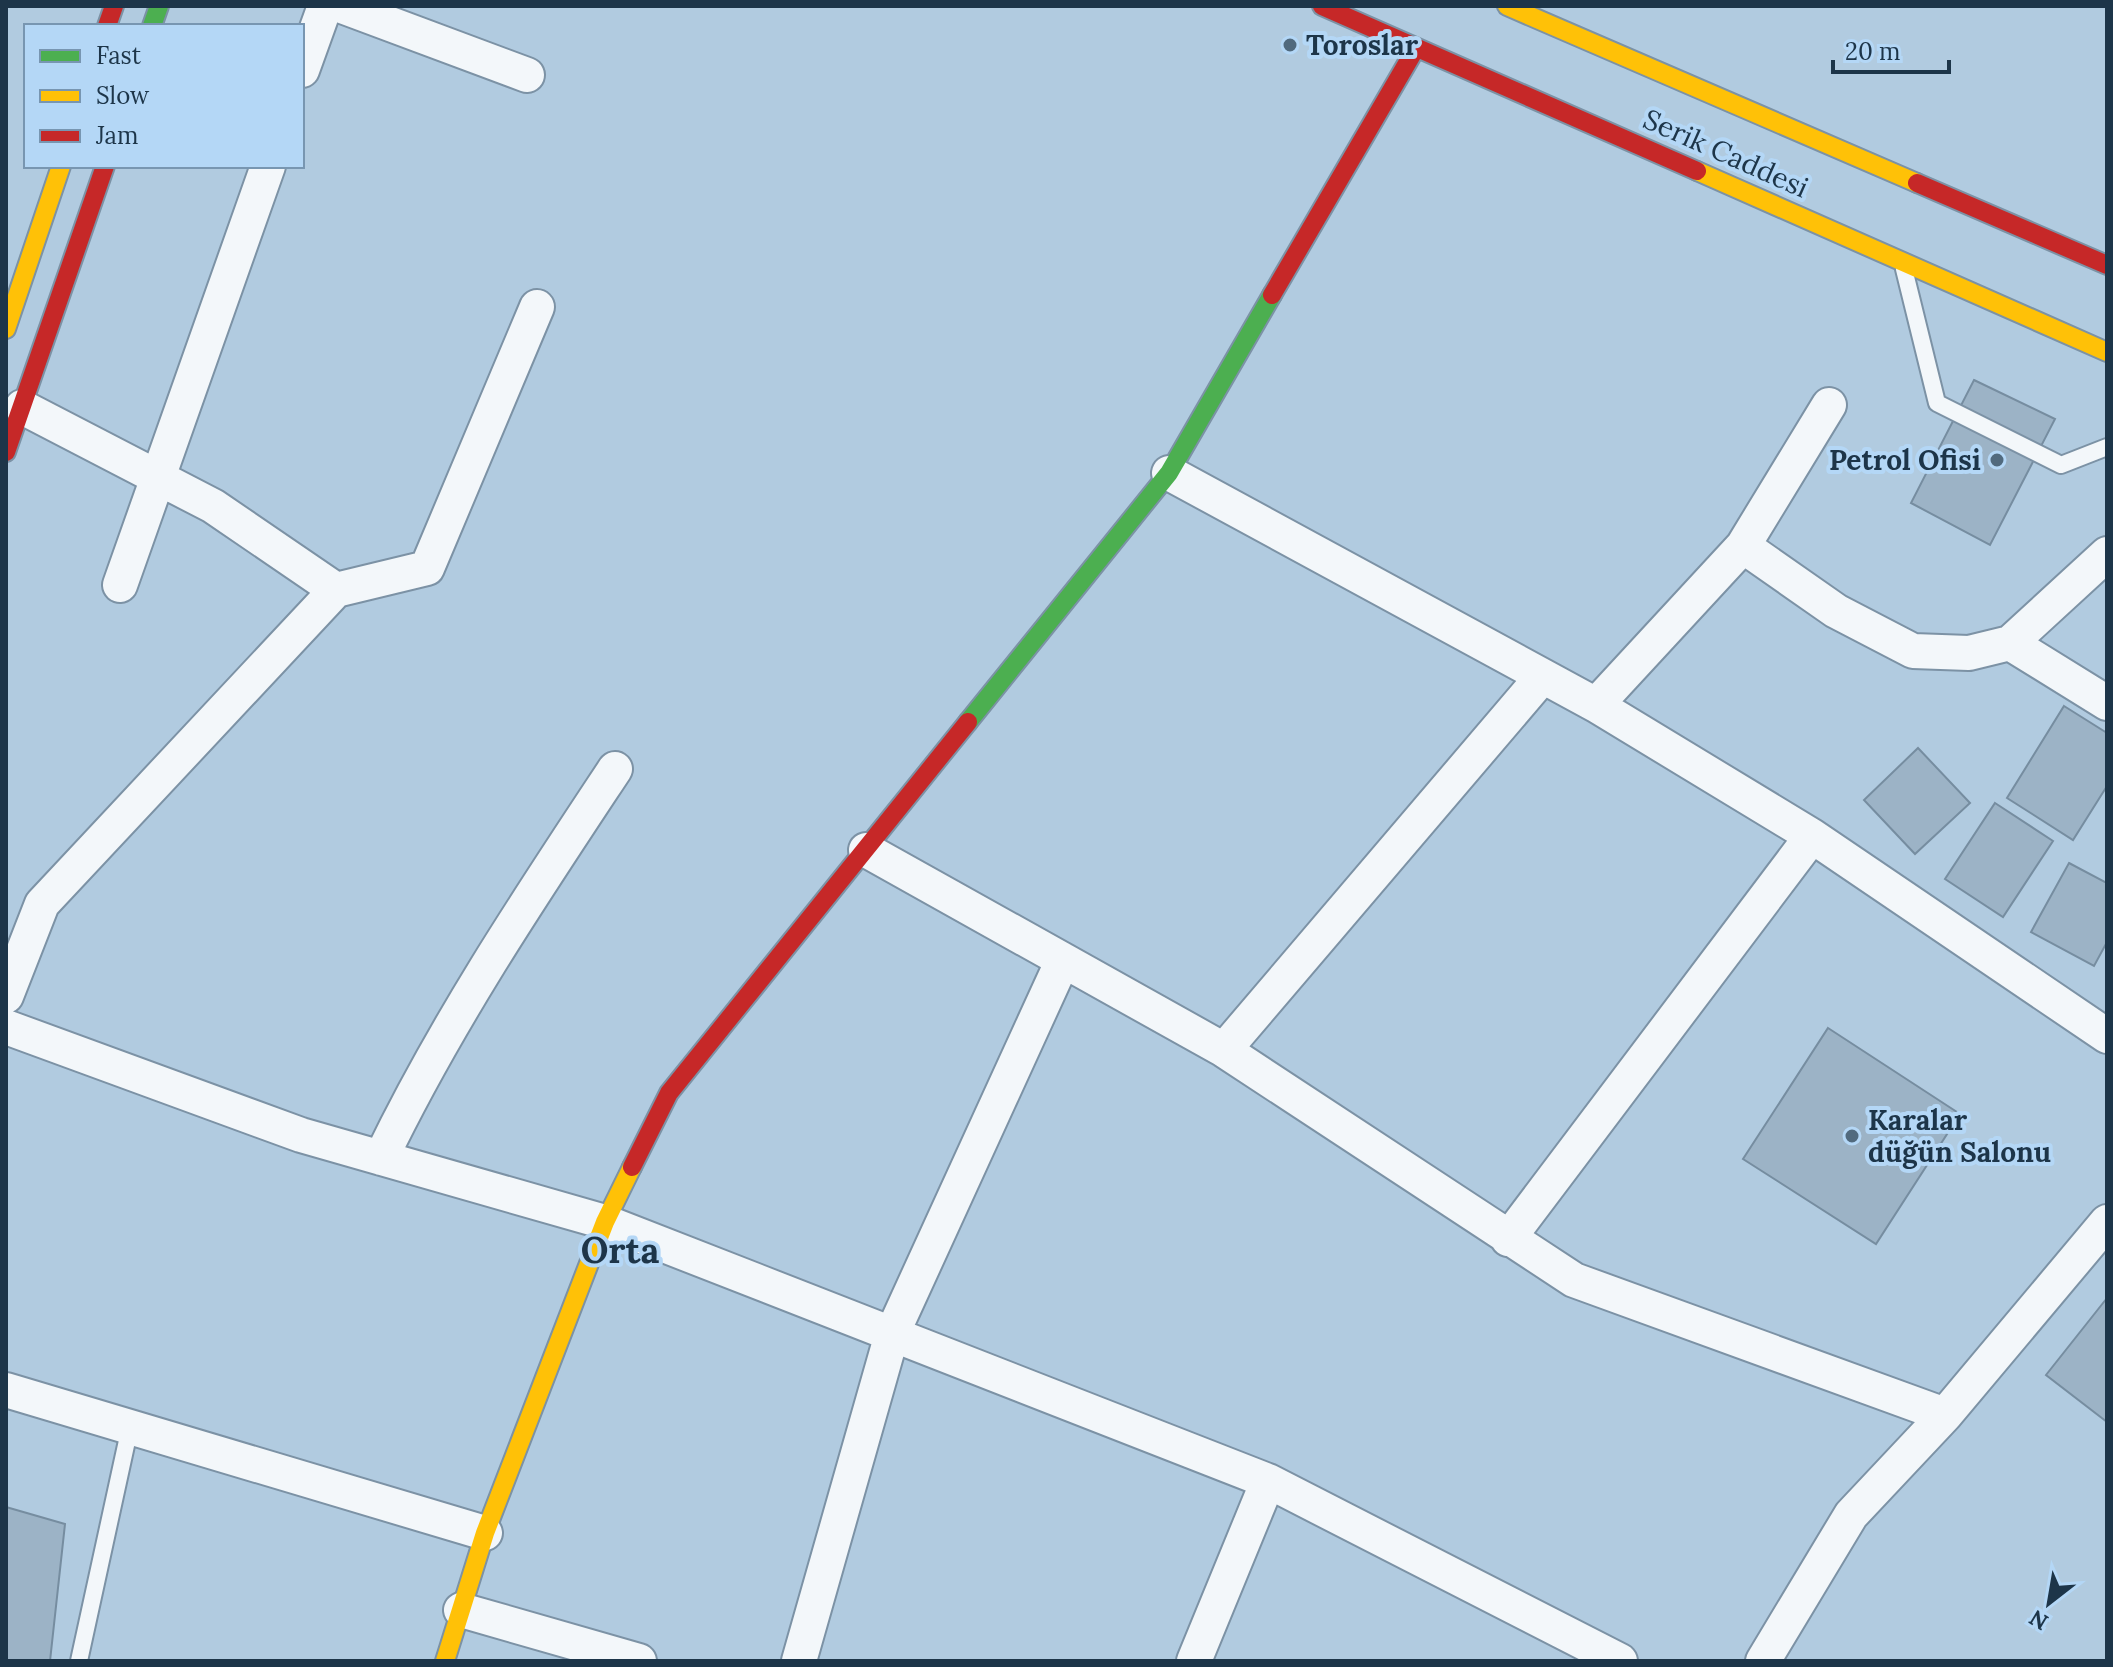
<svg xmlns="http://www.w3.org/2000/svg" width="2113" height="1667" viewBox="0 0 2113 1667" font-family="Lora,serif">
<rect width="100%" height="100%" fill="#b1cbe0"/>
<path fill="#9cb3c6" stroke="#768da0" stroke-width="2" d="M1974 380 2055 419 1990 545 1911 503Z
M2064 706 2107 733V786L2073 840 2007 798Z
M1918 748 1970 803 1915 854 1864 800Z
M1995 803 2053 841 2003 917 1945 879Z
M2069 863 2107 883V942L2094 966 2031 932Z
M1828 1028 1960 1114 1876 1244 1743 1159Z
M2107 1298V1422L2046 1375Z
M6 1507 65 1524 50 1661H6Z"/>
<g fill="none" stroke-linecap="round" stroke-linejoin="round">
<defs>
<path id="lane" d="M1904 269 1937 403 2061 465 2107 447
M79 1661 130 1427"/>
<path id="street" d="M342 6 527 75
M302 70 325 6
M22 407 213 506 336 590
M1169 473 1596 705 1812 836 2107 1036
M1743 546 1836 611 1913 651 1969 653 2010 643 2107 554
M120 585 268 166
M2010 643 2107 703
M1596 705 1743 546 1829 405
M866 850 1224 1050 1574 1280 1945 1415
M6 996 42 904 336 590 427 568 537 307
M6 1027 301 1135 605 1222 1268 1481 1620 1661
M1224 1050 1542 677
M381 1158C447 1021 531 896 615 769
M1508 1239 1812 836
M6 1390 485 1533
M461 1610 639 1661
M799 1661 892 1334 1063 960
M1194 1661 1268 1481
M1763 1661 1851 1515 1945 1415 2107 1222"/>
<path id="fast" d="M152 26 159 6
M968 722 1169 473 1272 295"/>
<path id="slow" d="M1507 6 1917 183
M1697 171 2107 352
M6 329 61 166
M445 1661 485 1533 605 1222 632 1167"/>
<path id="jam" d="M1322 6 1697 171
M107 26 114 6
M1917 183 2107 265
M1272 295 1416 48
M6 452 105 166
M632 1167 669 1093 968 722"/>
</defs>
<use href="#lane" stroke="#7c92a5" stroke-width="20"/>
<use href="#street" stroke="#7c92a5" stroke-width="38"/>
<use href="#fast" stroke="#7c92a5" stroke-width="22"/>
<use href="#slow" stroke="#7c92a5" stroke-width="22"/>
<use href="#jam" stroke="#7c92a5" stroke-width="22"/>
<use href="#lane" stroke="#f3f7fa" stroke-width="16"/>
<use href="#street" stroke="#f3f7fa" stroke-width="34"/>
<use href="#fast" stroke="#4caf50" stroke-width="18"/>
<use href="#slow" stroke="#ffc107" stroke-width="18"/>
<use href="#jam" stroke="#c62828" stroke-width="18"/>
</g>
<g fill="#516a7e" stroke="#b4d7f6" stroke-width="3">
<circle cx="1290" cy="45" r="8"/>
<circle cx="1997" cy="460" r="8"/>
<circle cx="1852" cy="1136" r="8"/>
</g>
<g text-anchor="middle" stroke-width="8" stroke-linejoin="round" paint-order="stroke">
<g font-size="28" font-weight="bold" fill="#1d3549" stroke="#b4d7f6" text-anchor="start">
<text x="1306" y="55">Toroslar</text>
<text x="1981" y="470" text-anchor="end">Petrol Ofisi</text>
<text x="1868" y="1130">Karalar<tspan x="1868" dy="32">düğün Salonu</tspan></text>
</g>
<g font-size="28" fill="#1d3549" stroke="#b4d7f6">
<text transform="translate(1726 153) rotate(24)" y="10">Serik Caddesi</text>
</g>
<g font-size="36" font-weight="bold" fill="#1d3549" stroke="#b4d7f6">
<text x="620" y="1263">Orta</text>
</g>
</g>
<rect width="2113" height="1667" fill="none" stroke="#1d3549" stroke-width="16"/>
<rect x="24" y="24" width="280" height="144" fill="#b4d7f6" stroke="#7896b1" stroke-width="2"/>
<rect x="40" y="50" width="40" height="12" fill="#4caf50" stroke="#7896b1" stroke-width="2"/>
<text x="96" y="64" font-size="24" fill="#1d3549">Fast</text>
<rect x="40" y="90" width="40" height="12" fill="#ffc107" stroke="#7896b1" stroke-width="2"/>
<text x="96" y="104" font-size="24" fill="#1d3549">Slow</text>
<rect x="40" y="130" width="40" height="12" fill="#c62828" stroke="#7896b1" stroke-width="2"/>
<text x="96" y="144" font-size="24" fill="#1d3549">Jam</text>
<g transform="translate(2049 1603) rotate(211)" stroke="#b4d7f6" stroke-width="6" paint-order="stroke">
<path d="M0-6L14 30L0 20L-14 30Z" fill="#1d3549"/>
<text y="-12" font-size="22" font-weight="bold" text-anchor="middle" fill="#1d3549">N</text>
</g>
<path d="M1833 60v12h116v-12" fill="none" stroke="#1d3549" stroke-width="4"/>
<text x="1845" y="60" font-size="24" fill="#1d3549" stroke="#b4d7f6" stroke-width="6" paint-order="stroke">20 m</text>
</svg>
